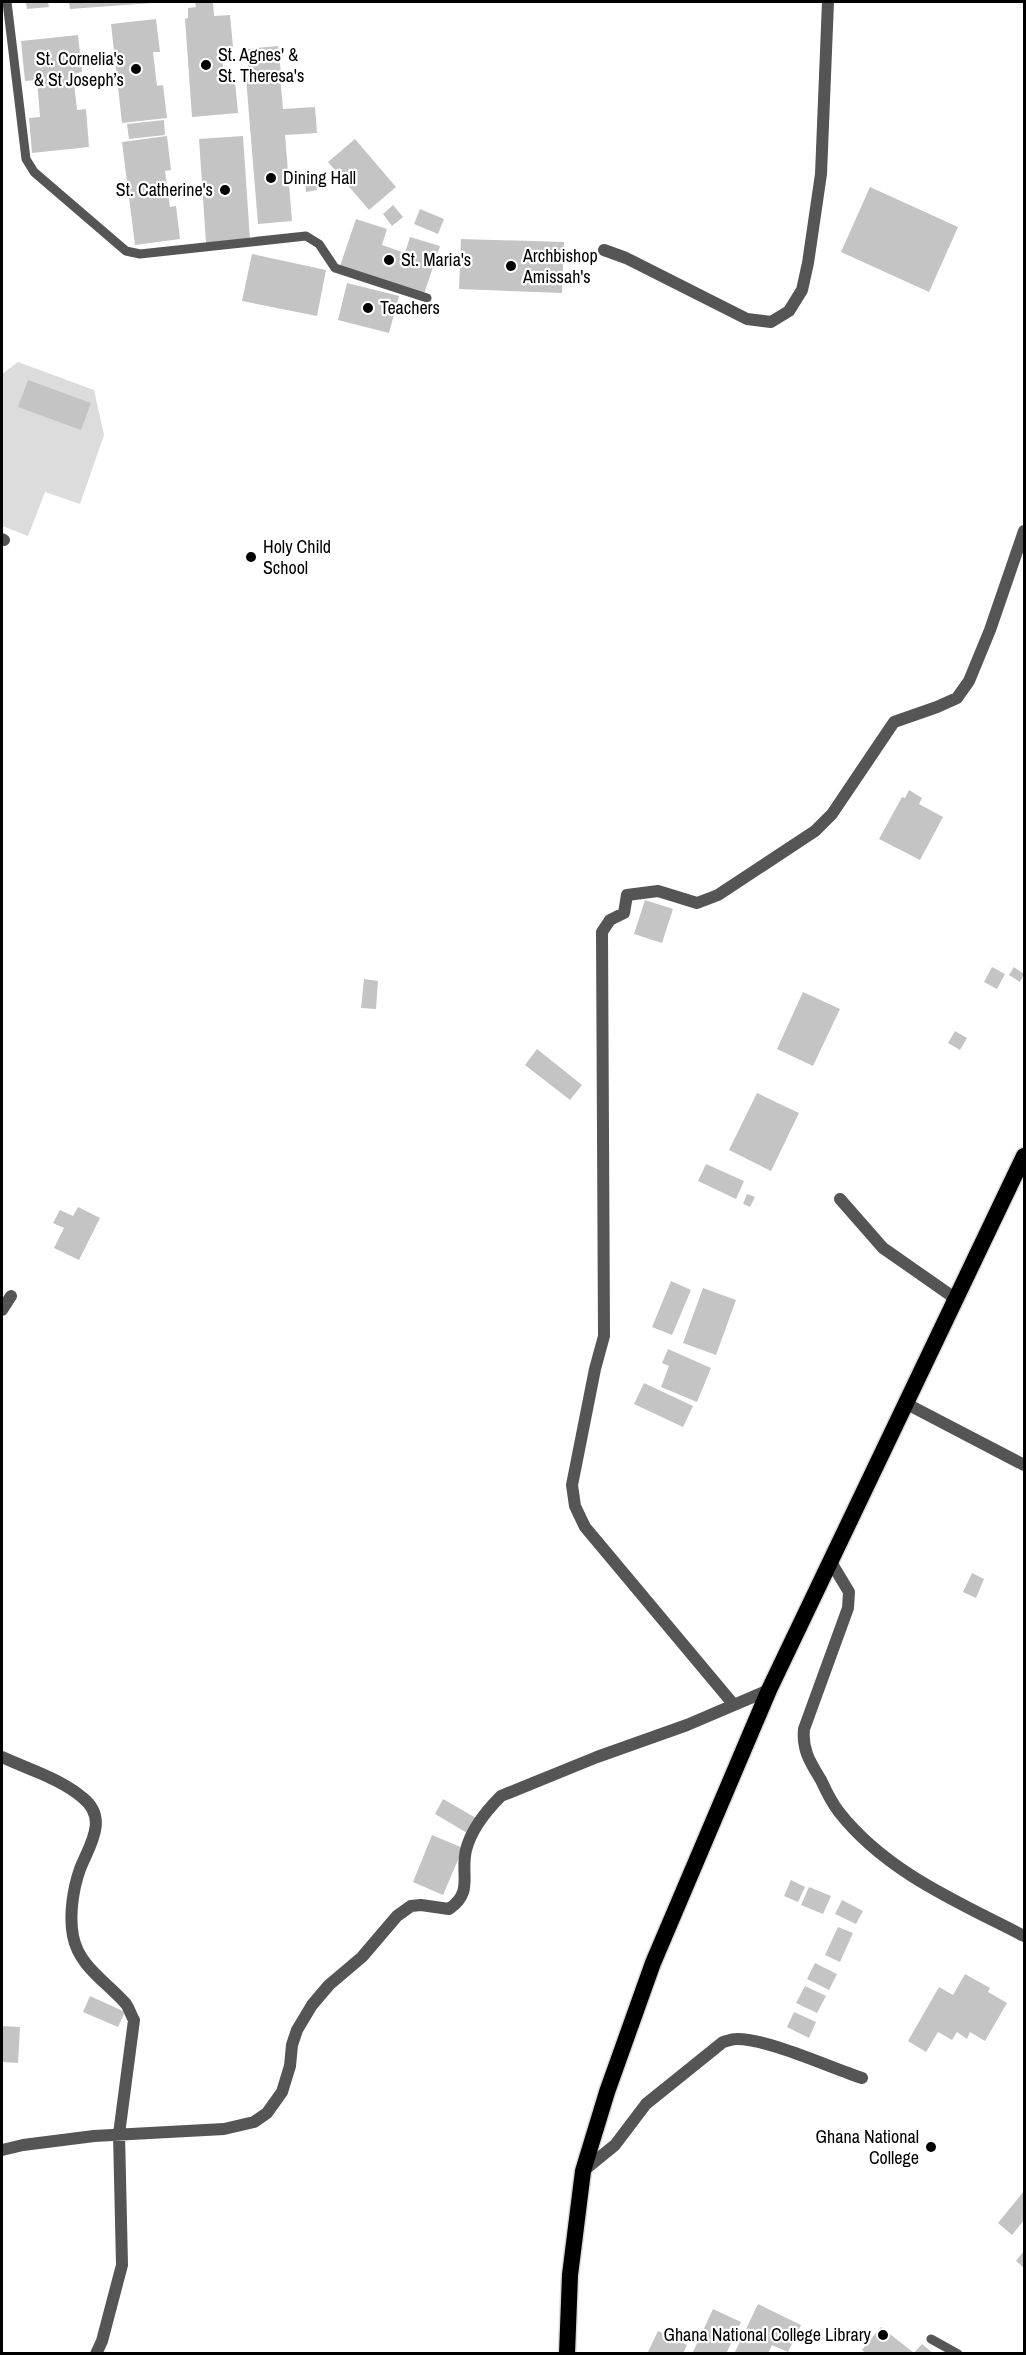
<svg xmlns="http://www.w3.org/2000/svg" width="1026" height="2355" viewBox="0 0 1026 2355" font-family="'Archivo Narrow',sans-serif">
<rect width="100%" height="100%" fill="#fff"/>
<path fill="#dcdcdc" d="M18 362 94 390 104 435 80 504 45 492 28 536 2 526V374Z"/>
<path fill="#c4c4c4" d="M26 2H48L49 7 27 9Z
M69 2H152V3L70 9Z
M213 2 214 16 230 15 233 47 222 48 224 82 235 81 238 113 192 117 185 19 188 18V8L196 7 195 3Z
M156 19 160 52H153L157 86 163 85 167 118 122 123 111 24Z
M78 35 82 72 73 74 77 110 86 109 89 147 32 153 29 118 40 117 37 80 25 81 21 41Z
M278 46 281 73 249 76 247 49Z
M280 75 283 109 315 107 317 133 285 135 292 221 258 224 246 78Z
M164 120 165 135 129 139 127 124Z
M167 136 171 170 165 171 170 207 176 206 180 239 135 245 122 142Z
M243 136 250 240 206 243 199 139Z
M355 139 396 187 369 210 328 162Z
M315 176 317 190 306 192 305 178Z
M870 187 958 227 929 292 841 252Z
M393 205 403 217 392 226 383 214Z
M420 209 444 219 438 234 414 224Z
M356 219 387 229 382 245 405 253 410 237 440 246 424 294 340 266Z
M461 239 564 242 562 293 459 289Z
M252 254 326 270 317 316 242 301Z
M347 283 399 296 389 333 338 320Z
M28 380 91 403 81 430 18 407Z
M909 790 922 798 919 804 943 817 920 860 879 839 902 797 905 798Z
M645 900 673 909 662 943 634 934Z
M992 967 1005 974 997 989 984 982Z
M1014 967 1024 974 1020 982 1009 975Z
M364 979 378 981 376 1009 361 1008Z
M803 992 840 1009 813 1066 777 1049Z
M955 1031 967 1038 960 1050 948 1043Z
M537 1049 582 1085 570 1100 525 1065Z
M757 1093 799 1113 771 1171 729 1150Z
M706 1164 744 1181 736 1199 698 1181Z
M747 1194 755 1197 750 1207 743 1204Z
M78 1207 100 1218 79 1260 54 1248 64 1228 53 1223 60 1210 73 1216Z
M671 1281 691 1290 672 1335 652 1327Z
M703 1288 736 1300 716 1355 683 1343Z
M668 1349 711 1368 697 1402 661 1387 669 1366 662 1363Z
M644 1383 693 1406 683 1427 634 1404Z
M972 1573 984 1579 976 1598 963 1592Z
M443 1799 476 1818 467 1833 435 1814Z
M432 1835 463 1848 443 1895 413 1882Z
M791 1880 805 1887 798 1902 784 1896Z
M809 1887 831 1896 823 1914 801 1905Z
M842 1900 863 1911 856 1924 835 1914Z
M838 1927 853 1933 840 1962 825 1955Z
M815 1963 837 1974 829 1990 807 1979Z
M965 1974 990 1988 988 1992 1007 2003 985 2041 970 2032 967 2039 957 2032 952 2040 938 2032 926 2052 908 2041 939 1987 953 1995Z
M805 1986 826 1996 817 2013 796 2003Z
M90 1996 125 2012 118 2027 83 2012Z
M794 2012 816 2022 809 2038 787 2027Z
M2 2026 20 2027 18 2063 2 2062Z
M1024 2191V2220L1012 2235 998 2223Z
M1024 2251V2268L1016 2261Z
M758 2304 801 2325 788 2352 772 2345 768 2354H734Z
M713 2309 741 2322 726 2354H692Z
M881 2327 914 2353 922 2344 934 2354H867L862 2350Z
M658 2331 687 2345 683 2354H647Z"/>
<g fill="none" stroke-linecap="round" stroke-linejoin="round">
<defs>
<path id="trunk" d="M567 2354 570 2275 583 2171 607 2092 653 1963 769 1690 1024 1156"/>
</defs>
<use href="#trunk" stroke="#dbdbdb" stroke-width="19"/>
<path stroke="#555" stroke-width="9" d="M7 2 26 159 34 172 126 251 140 254 306 236 319 244 335 268 427 298
M931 2339 958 2354"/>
<path stroke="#555" stroke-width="12" d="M604 250 626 258 747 319 771 322 789 311 802 290 808 263 821 174 828 2
M2 539 4 540
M840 1199 883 1248 956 1299
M2 1310 11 1296
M907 1404 1024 1465
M831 1562 849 1592 848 1608 804 1729C802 1750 810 1762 821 1780 826 1791 832 1803 839 1812 886 1872 958 1902 1024 1936
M734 1705 585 1527 575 1506 572 1485 595 1369 604 1336 602 932 610 920 624 913 627 895 658 891 697 903 718 895 815 831 832 814 894 722 937 707 957 698 969 681 990 630 1024 531
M2 1757C28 1769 61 1779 83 1798 109 1819 89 1846 80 1869 73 1889 69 1915 73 1936 79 1967 107 1982 126 2004 129 2008 131 2015 134 2020L119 2134 122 2265 102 2341 96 2354
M2 2150 23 2145 94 2136 224 2129 254 2122 267 2113 282 2092 290 2066 292 2045 297 2030 312 2005 329 1985 362 1957 397 1916 411 1906 421 1905 449 1909C474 1892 460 1875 466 1850 471 1830 487 1810 501 1796L597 1757 687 1725 769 1690
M583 2171 615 2145 646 2104 723 2042C727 2041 732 2039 736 2039 766 2038 831 2068 862 2078"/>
<use href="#trunk" stroke="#000" stroke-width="16"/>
</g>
<g fill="#000" stroke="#fff" stroke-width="2">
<circle cx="206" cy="65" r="6"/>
<circle cx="136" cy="69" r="6"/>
<circle cx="271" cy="178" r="6"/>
<circle cx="225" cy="190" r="6"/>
<circle cx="389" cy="260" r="6"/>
<circle cx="511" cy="266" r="6"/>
<circle cx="368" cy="308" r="6"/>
<circle cx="251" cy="557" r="6"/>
<circle cx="931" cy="2147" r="6"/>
<circle cx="883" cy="2335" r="6"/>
</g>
<g text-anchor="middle" stroke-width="4.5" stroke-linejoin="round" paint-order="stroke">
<g font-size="18" fill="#000" stroke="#fff" text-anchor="start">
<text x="218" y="61">St. Agnes' &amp;<tspan x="218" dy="21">St. Theresa's</tspan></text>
<text x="124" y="65" text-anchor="end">St. Cornelia's<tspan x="124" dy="21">&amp; St Joseph’s</tspan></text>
<text x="283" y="184">Dining Hall</text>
<text x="213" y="196" text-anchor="end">St. Catherine's</text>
<text x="523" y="262">Archbishop<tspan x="523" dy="21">Amissah's</tspan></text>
<text x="401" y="266">St. Maria's</text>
<text x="380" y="314">Teachers</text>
<text x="263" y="553">Holy Child<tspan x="263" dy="21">School</tspan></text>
<text x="919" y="2143" text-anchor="end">Ghana National<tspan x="919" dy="21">College</tspan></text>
<text x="871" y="2341" text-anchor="end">Ghana National College Library</text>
</g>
</g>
<rect width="1026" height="2355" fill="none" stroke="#000000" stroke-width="6"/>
</svg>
